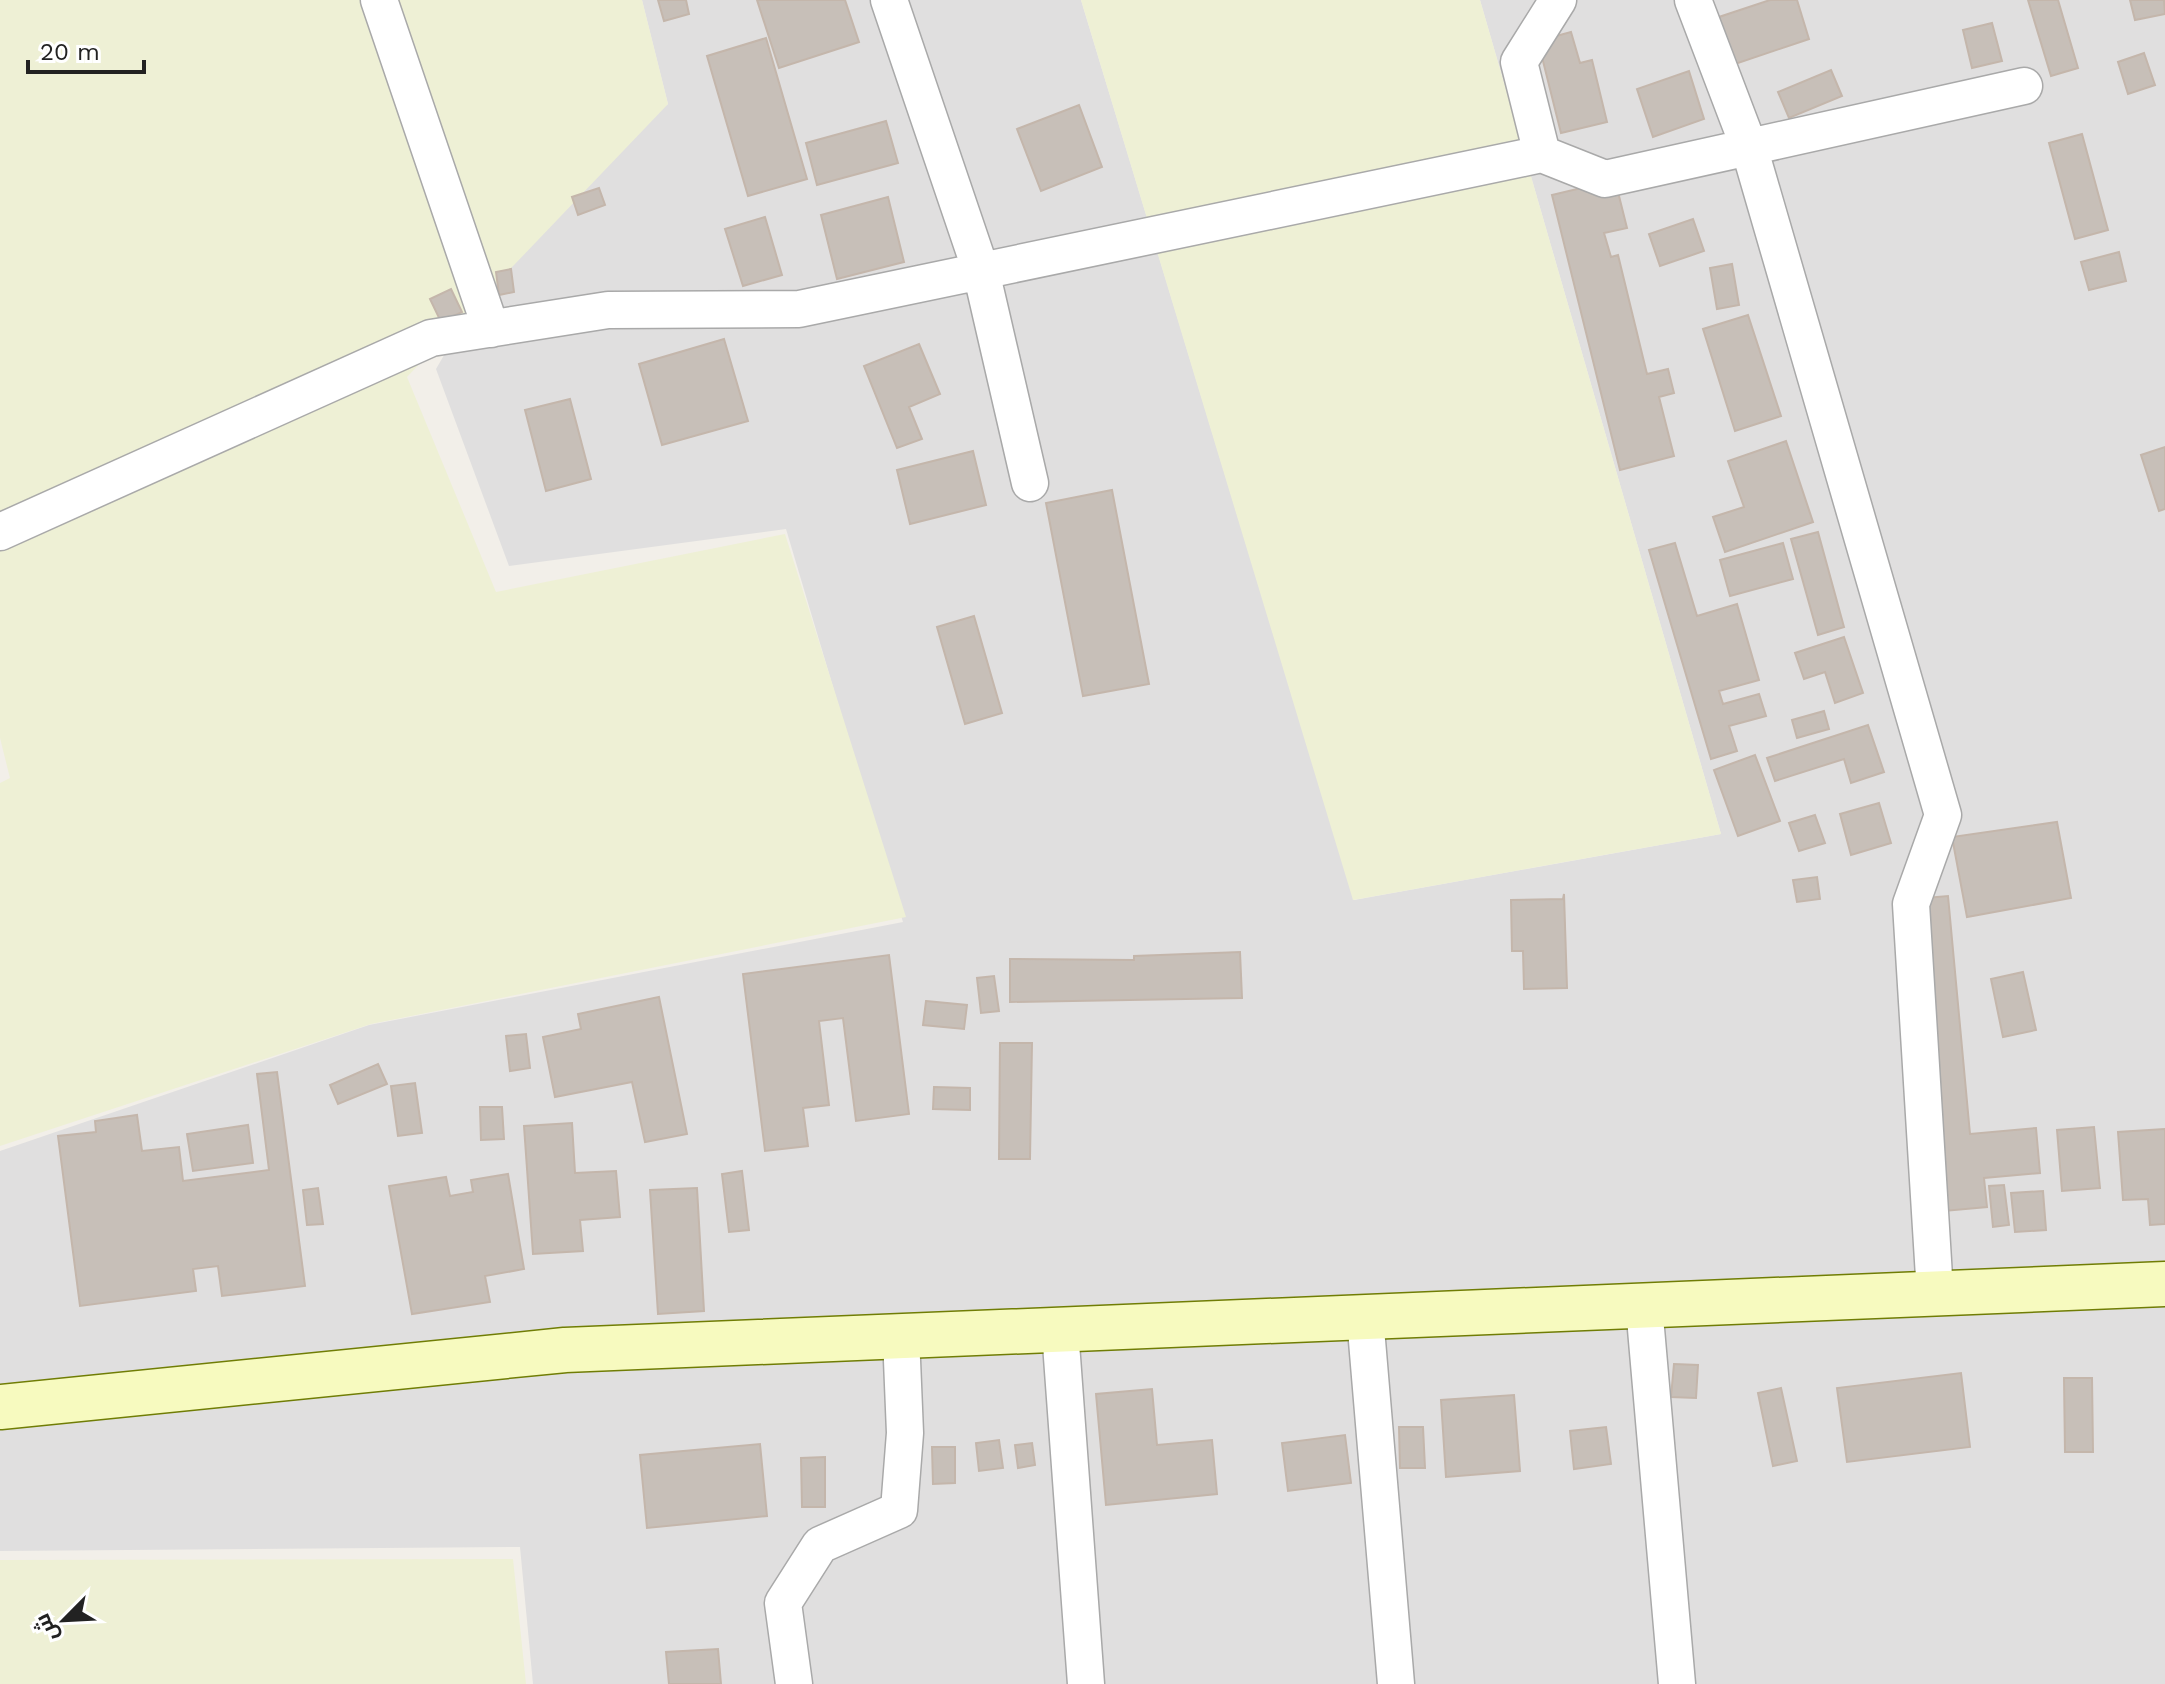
<svg xmlns="http://www.w3.org/2000/svg" width="2165" height="1684" viewBox="0 0 2165 1684" font-family="'Work Sans',Cairo,sans-serif">
<rect width="100%" height="100%" fill="#f2efe9"/>
<path fill="#e0dfdf" d="M642 0H1081L1354 900 1721 834 1480 0H2165V1684H533L520 1547 0 1551V1151L369 1025 903 922 786 529 509 566 436 369 529 209 668 104Z"/>
<path fill="#eef0d5" d="M0 0H642L668 104 407 377 496 592 785 534 906 917 371 1024 0 1146V783L10 778 0 738Z
M1081 0H1480L1721 834 1353 900Z
M513 1559 526 1684H0V1560Z"/>
<path fill="#c7bfb8" stroke="#c4b6ab" stroke-width="2" d="M658 0H686L689 14 664 21Z
M757 0H845L859 42 779 68Z
M1770 0H1797L1809 39 1735 64 1719 17Z
M2028 0H2058L2078 68 2051 76Z
M2130 0H2164L2165 14 2135 20Z
M1992 23 2002 61 1972 68 1963 30Z
M1571 32 1580 63 1592 60 1607 122 1561 133 1538 41Z
M766 38 807 179 748 196 707 56Z
M2144 53 2155 85 2128 94 2118 62Z
M1831 70 1842 96 1789 118 1778 92Z
M1689 71 1704 119 1653 137 1637 89Z
M1079 105 1102 167 1041 191 1017 129Z
M886 121 898 163 817 185 806 143Z
M2082 134 2108 230 2075 239 2049 143Z
M1615 180 1627 228 1604 233 1611 257 1618 255 1647 374 1668 369 1674 393 1659 397 1674 456 1620 470 1552 195Z
M599 188 605 205 578 215 572 197Z
M888 197 904 262 837 279 821 215Z
M765 217 782 275 743 286 725 229Z
M1693 219 1704 251 1660 266 1649 234Z
M2119 252 2126 281 2089 290 2081 262Z
M1732 264 1739 305 1717 309 1710 268Z
M511 269 514 292 499 295 496 272Z
M451 289 462 312 441 322 430 299Z
M1748 315 1781 416 1735 431 1703 329Z
M724 339 748 421 662 445 639 364Z
M919 344 940 394 909 407 922 439 897 448 864 366Z
M570 399 591 479 546 491 525 410Z
M1786 441 1813 522 1725 552 1713 517 1744 507 1728 461Z
M2165 447V509L2159 511 2141 455Z
M973 451 986 505 910 524 897 470Z
M1112 490 1149 684 1083 696 1046 503Z
M1818 532 1844 627 1818 635 1791 539Z
M1675 543 1697 616 1737 604 1759 680 1719 691 1723 704 1759 694 1766 716 1729 726 1737 751 1711 759 1649 550Z
M1783 543 1793 579 1730 596 1720 560Z
M974 616 1002 713 965 724 937 627Z
M1844 637 1863 693 1835 703 1825 672 1804 679 1795 653Z
M1824 711 1829 729 1797 738 1792 720Z
M1868 725 1884 772 1851 783 1844 759 1775 781 1767 758Z
M1755 755 1780 821 1738 836 1714 770Z
M1879 803 1891 843 1851 855 1840 814Z
M1815 815 1825 843 1799 851 1789 823Z
M2057 822 2071 898 1967 917 1952 837Z
M1817 877 1820 899 1797 902 1793 880Z
M1564 894 1567 988 1524 989 1523 951H1512L1511 900 1563 899Z
M1948 896 1970 1134 2036 1128 2040 1173 1984 1178 1987 1207 1944 1211 1914 899Z
M1240 952 1242 998 1010 1002V959L1134 960V956Z
M889 955 909 1114 856 1121 843 1018 819 1021 829 1105 803 1108 808 1146 765 1151 743 974Z
M2023 972 2036 1030 2003 1037 1991 979Z
M994 976 999 1011 981 1013 977 978Z
M659 997 687 1134 645 1142 632 1082 555 1097 543 1037 581 1029 578 1014Z
M926 1001 967 1005 964 1029 923 1025Z
M526 1034 530 1068 510 1071 506 1036Z
M1000 1043H1032L1030 1159H999Z
M378 1064 387 1084 338 1104 330 1085Z
M277 1072 305 1286 222 1296 218 1266 193 1269 196 1291 80 1306 58 1136 96 1132 95 1121 137 1115 142 1151 179 1147 183 1181 269 1170 257 1074Z
M415 1083 422 1133 398 1136 391 1086Z
M934 1087 970 1088V1110L933 1109Z
M480 1107H502L504 1139 481 1140Z
M572 1123 575 1173 616 1171 620 1217 580 1220 583 1251 533 1254 524 1126Z
M248 1125 253 1163 193 1171 187 1134Z
M2094 1127 2100 1188 2062 1191 2057 1130Z
M2165 1129V1224L2150 1225 2148 1199 2123 1200 2118 1132Z
M742 1171 749 1230 729 1232 722 1174Z
M508 1174 524 1269 485 1276 490 1302 412 1314 389 1186 446 1177 450 1196 473 1192 471 1180Z
M2004 1185 2009 1225 1993 1227 1989 1186Z
M318 1188 323 1224 307 1225 303 1190Z
M697 1188 704 1311 658 1314 650 1190Z
M2043 1191 2046 1230 2015 1232 2011 1193Z
M1674 1364 1698 1365 1696 1398 1671 1397Z
M1961 1373 1970 1447 1847 1462 1837 1388Z
M2064 1378H2092L2093 1452H2065Z
M1781 1388 1797 1461 1773 1466 1758 1393Z
M1152 1389 1157 1445 1212 1440 1217 1494 1106 1505 1096 1394Z
M1514 1395 1520 1471 1446 1477 1441 1400Z
M1399 1427H1423L1425 1468H1400Z
M1606 1427 1611 1464 1574 1469 1570 1431Z
M1345 1435 1351 1483 1288 1491 1282 1443Z
M999 1440 1003 1468 979 1471 976 1443Z
M1032 1443 1035 1465 1018 1468 1015 1445Z
M760 1444 767 1516 647 1528 640 1455Z
M932 1447H955V1483L933 1484Z
M825 1457V1507H802L801 1458Z
M718 1649 721 1684H669L666 1652Z"/>
<g fill="none" stroke-linecap="round" stroke-linejoin="round">
<defs>
<path id="minor" d="M379 0 491 329
M889 0 981 271 1030 483
M1693 0 1749 147 1943 815 1911 904 1935 1293
M1542 154 1519 62 1558 0
M0 532 431 338 608 310 799 309 1542 154 1605 179 2024 86
M1644 1306 1677 1684
M1365 1317 1396 1684
M1060 1330 1086 1684
M794 1684 783 1603 820 1545 899 1510 905 1433 901 1336"/>
<path id="secondary" d="M0 1407 565 1350 2165 1284"/>
</defs>
<use href="#minor" stroke="#a9a9a9" stroke-width="39"/>
<use href="#secondary" stroke="#707d05" stroke-width="47"/>
<use href="#minor" stroke="#fff" stroke-width="36"/>
<use href="#secondary" stroke="#f7fabf" stroke-width="44"/>
</g>
<g transform="translate(64 1620) rotate(246)" stroke="#ffffff" stroke-width="6" paint-order="stroke">
<path d="M0-6L14 30L0 20L-14 30Z" fill="#222222"/>
<text y="-12" font-size="22" font-weight="bold" text-anchor="middle" fill="#222222">ش</text>
</g>
<path d="M28 60v12h116v-12" fill="none" stroke="#222222" stroke-width="4"/>
<text x="40" y="60" font-size="24" fill="#222222" stroke="#ffffff" stroke-width="6" paint-order="stroke">20 m</text>
</svg>
